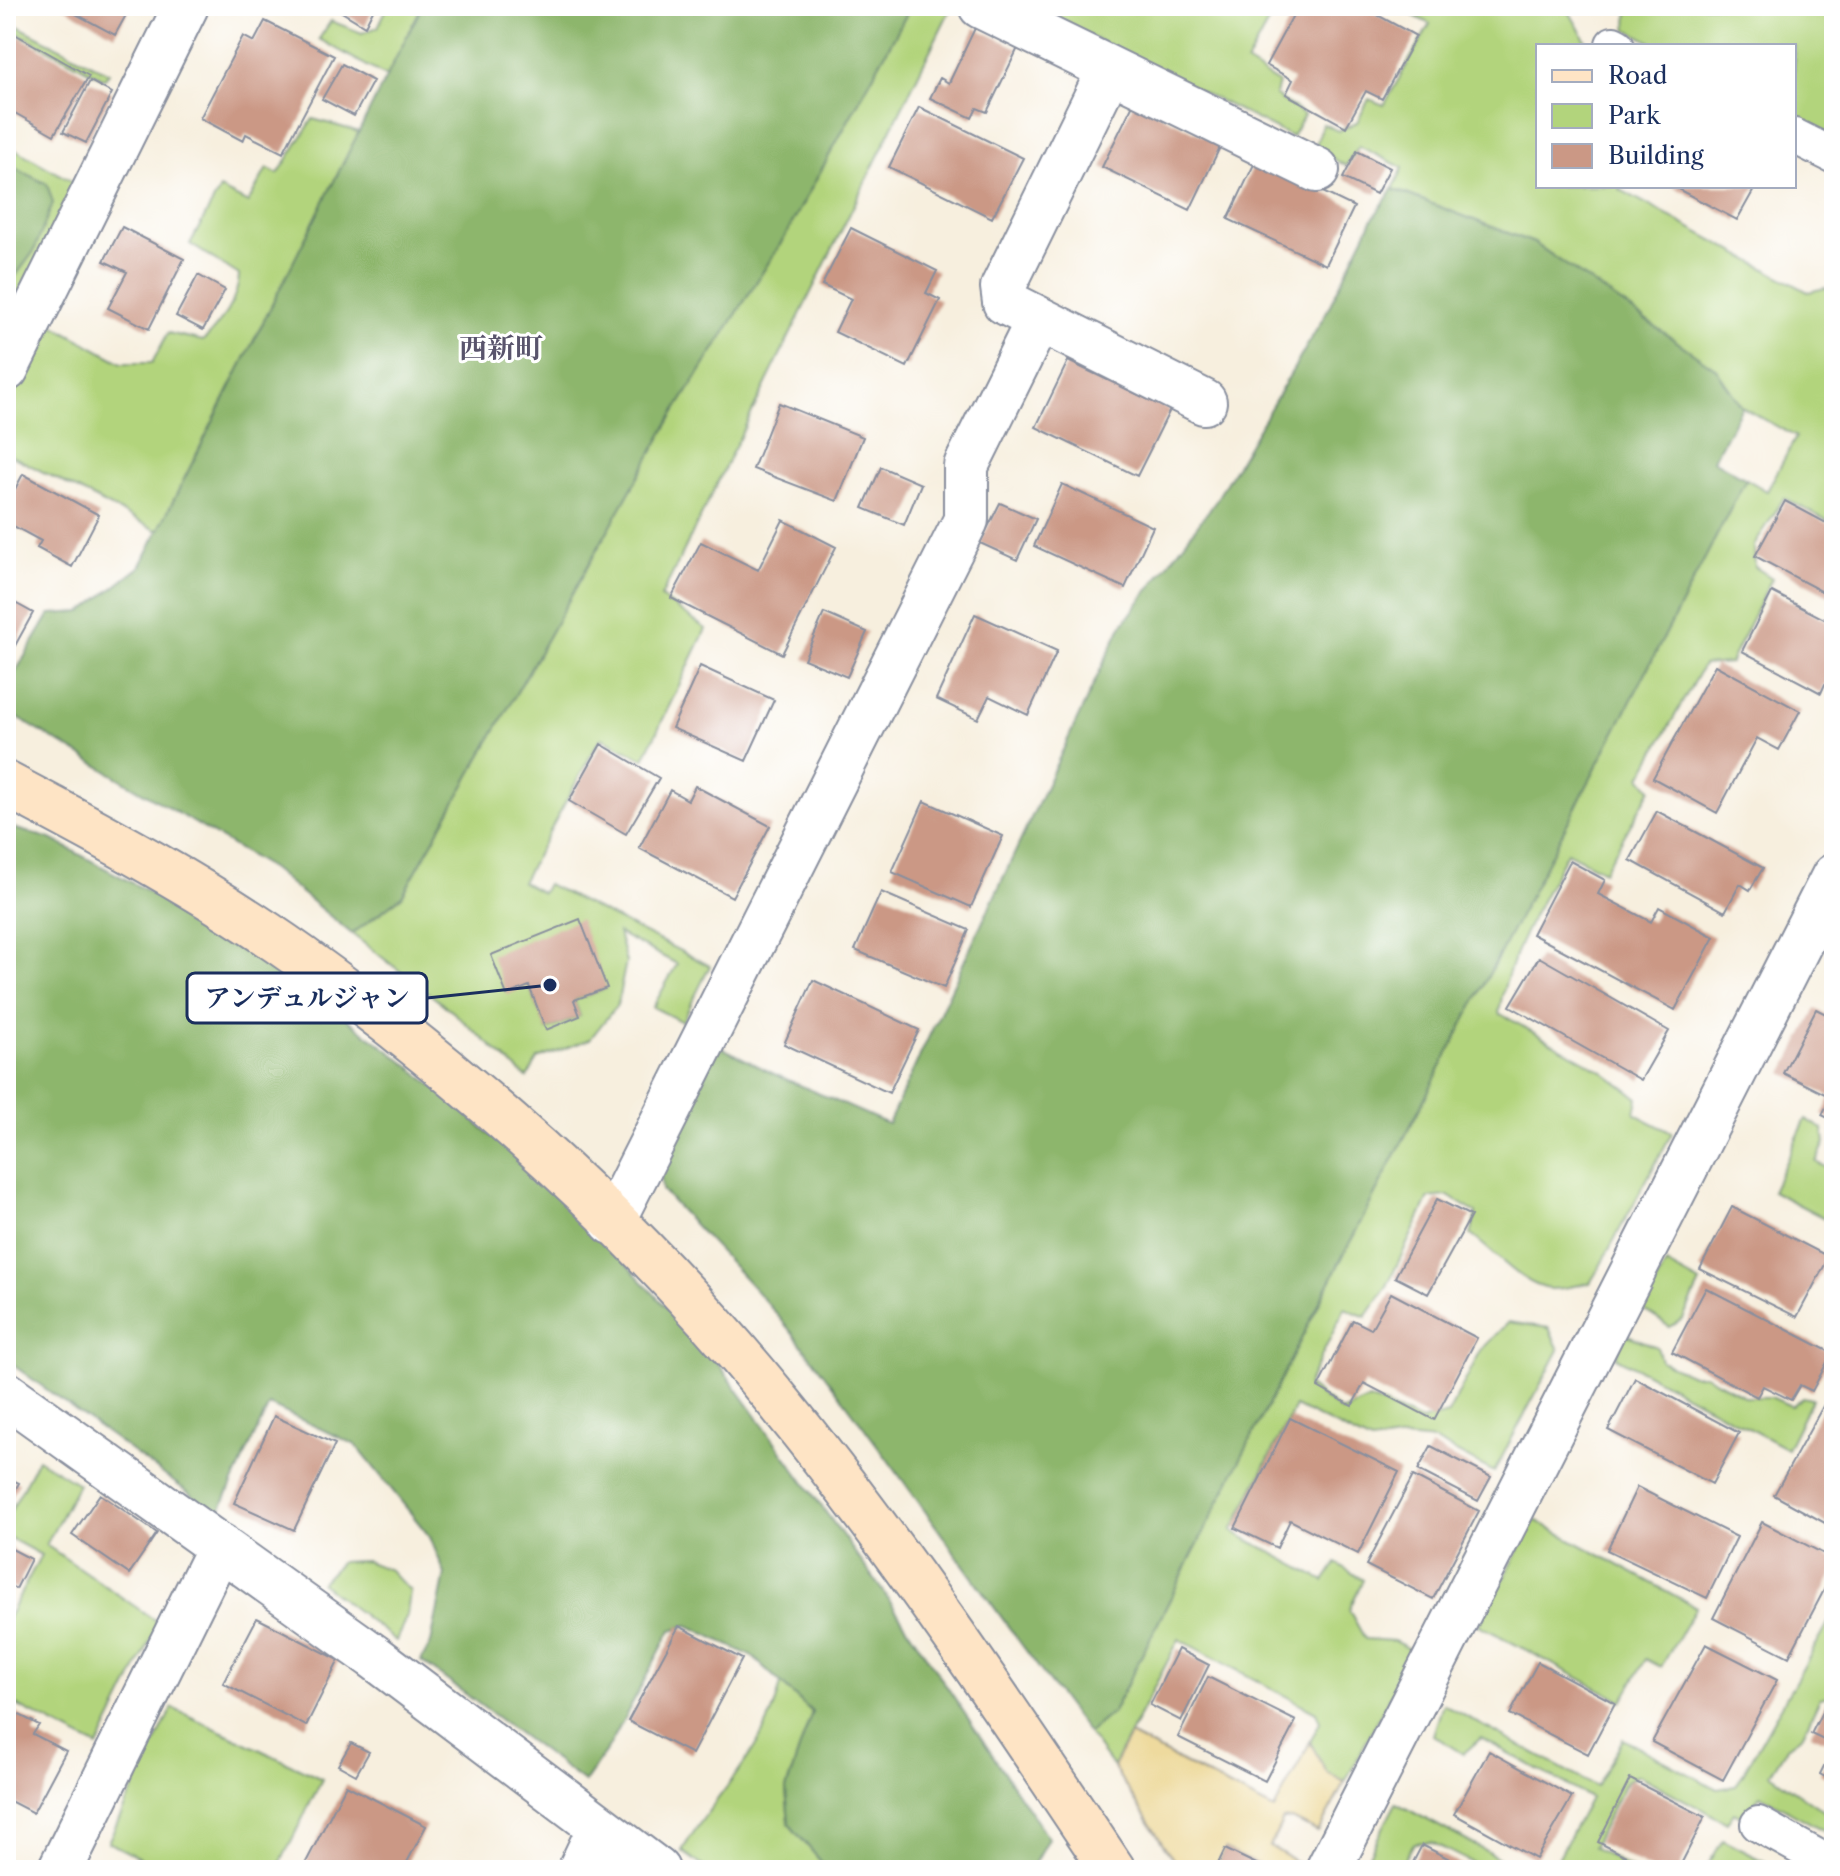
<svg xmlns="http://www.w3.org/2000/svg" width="1840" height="1876" viewBox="0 0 1840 1876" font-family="'Libre Caslon Text','Noto Serif JP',serif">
<rect width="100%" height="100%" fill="#fff"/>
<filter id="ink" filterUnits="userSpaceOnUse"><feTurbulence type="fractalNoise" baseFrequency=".0125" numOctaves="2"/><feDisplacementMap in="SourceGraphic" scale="16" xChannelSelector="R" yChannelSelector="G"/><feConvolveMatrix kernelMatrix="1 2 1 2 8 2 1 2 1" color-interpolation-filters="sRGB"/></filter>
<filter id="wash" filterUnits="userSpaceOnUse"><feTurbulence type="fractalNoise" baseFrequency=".006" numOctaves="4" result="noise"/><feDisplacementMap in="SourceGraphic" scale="32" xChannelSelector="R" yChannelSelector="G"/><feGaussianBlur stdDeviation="1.8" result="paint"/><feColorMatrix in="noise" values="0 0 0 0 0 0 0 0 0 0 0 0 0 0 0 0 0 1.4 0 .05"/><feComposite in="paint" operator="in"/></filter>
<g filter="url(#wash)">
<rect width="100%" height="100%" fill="#f7efde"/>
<path fill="#b2d47c" stroke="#66826d" stroke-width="2" fill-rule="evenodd" d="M388 6H422L387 77 319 39 331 21 362 33 378 27Z
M911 6H952L661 597 706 629 644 759 602 738 598 742 522 882 542 893 547 884 710 966 682 1022 653 1007 677 964 618 933 626 962 617 1005 590 1039 538 1059 527 1078 453 1012 352 934 402 896 673 415 784 238ZM529 986 607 988 574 1000 580 1016 547 1030Z
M1029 6H1277L1246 63 1278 83 1275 95 1304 115 1292 137Z
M1395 6H1566L1589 46H1538V186H1620L1619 189 1808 292 1834 286V524L1784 498 1754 546 1755 567 1772 578 1730 663 1703 665 1641 777 1651 789 1604 871 1567 852C1541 903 1507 955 1499 1013L1602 1071 1638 1098 1635 1114 1672 1133 1599 1268 1590 1283C1577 1285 1563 1289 1551 1289 1523 1287 1494 1251 1471 1235L1476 1213 1448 1196 1429 1198 1386 1288 1366 1317 1345 1308 1307 1385 1342 1412 1369 1399 1421 1421 1448 1414 1481 1350 1508 1322 1549 1328 1559 1350 1494 1472 1435 1441 1404 1438 1371 1443 1295 1406 1232 1531 1324 1581 1336 1563 1363 1580 1349 1610 1365 1639 1394 1641 1414 1651 1345 1782 1327 1774 1310 1742 1320 1722 1316 1712 1179 1639 1113 1767 1088 1733 1113 1712 1345 1252 1746 479 1767 491 1796 437 1742 407 1714 368 1534 243 1393 189 1403 168 1359 146 1346 166 1315 148 1323 124 1338 131 1357 122 1369 99 1384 105 1430 24Z
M1628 6H1834V137L1794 117V46H1658L1627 29Z
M6 20 109 73 104 79 6 27Z
M313 119 359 132 158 531 6 453V398L44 320 122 363H152L168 333 203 341C219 326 239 298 239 275L190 244 220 189 248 203 267 168 278 174Z
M6 144 78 185 13 320 6 316V289L34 251 47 184 6 164Z
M1806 1119 1823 1129 1825 1143 1816 1162 1834 1171V1223L1772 1191Z
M1666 1264 1700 1283 1683 1319 1670 1327 1642 1309Z
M1625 1334 1657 1347 1661 1361 1692 1375H1705L1746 1397H1771L1791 1406 1802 1397 1812 1399 1787 1449 1616 1357Z
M38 1459 78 1484 46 1545 159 1623 98 1747 6 1700V1621L41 1555 6 1536V1520Z
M1535 1520 1696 1607 1661 1667 1646 1659 1622 1701 1479 1625Z
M365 1561 390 1570 410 1591 407 1615 396 1641 321 1583 341 1562Z
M1829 1622H1834V1695L1820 1698 1802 1736 1787 1747 1770 1774 1834 1818V1836L1760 1795 1745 1818 1734 1812 1727 1823 1638 1775 1626 1781 1593 1847 1634 1870H1552L1590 1798 1481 1738 1463 1754 1433 1735 1443 1704 1596 1787 1623 1739 1717 1789 1736 1786Z
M781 1683 812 1712 786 1789 789 1824 828 1870H708L682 1851C715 1793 767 1752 781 1683Z
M172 1708 322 1779 277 1870H163L108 1842Z
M1396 1803 1521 1870H1487L1431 1842 1414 1843 1399 1870H1361Z
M1723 1840 1781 1870H1705Z"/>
<path fill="#8db66c" stroke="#547265" stroke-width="2" d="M422 6H911L784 238 673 415 402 896 352 934 272 869 6 711V688L50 614 82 612 140 567Z
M6 164 47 184 53 203 34 251 6 289Z
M1393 189 1534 243 1715 368 1742 407 1713 460 1746 479 1345 1252 1113 1712 1088 1733C989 1606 900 1470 800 1343 758 1289 708 1241 662 1190L660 1165 719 1046 772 1073 888 1124 1120 628 1215 502 1324 317 1372 220Z
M6 826 51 839 249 946 408 1065 566 1199 718 1363 887 1597 1048 1838 1031 1870H828L789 1824 786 1789 812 1712 753 1657 688 1625 671 1630 609 1747 584 1782 421 1661 431 1643 445 1574 430 1537 356 1445 269 1405 218 1514 6 1360Z"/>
<path fill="#eeda9e" stroke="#84847e" stroke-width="2" d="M1130 1735 1274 1810 1310 1742 1327 1773 1345 1782 1318 1832 1292 1819 1283 1820 1270 1846 1303 1866 1301 1870H1269L1225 1849 1215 1870H1180L1113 1767Z"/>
<g id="blocks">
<path fill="#cb9885" d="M61 6H131L115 35Z
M332 6H375L365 26Z
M1298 6H1361L1416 36 1382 99 1366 91 1346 127 1286 94 1293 80 1266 65Z
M265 21 334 56 283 153 246 134 243 141 200 118 243 36 254 42Z
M975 28 1018 48 987 112 977 108 972 118 930 98 940 78 949 83Z
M6 29 89 76 54 135 6 108Z
M342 64 373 81 354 116 322 99Z
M90 81 112 93 86 143 63 132Z
M1134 102 1221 145 1190 210 1102 167Z
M919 107 1023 158 992 218 889 167Z
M1357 151 1390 168 1376 194 1343 178Z
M1256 160 1354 207 1326 265 1228 219Z
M1672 186H1756L1737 220Z
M122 227 184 259 149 329 108 308 127 272 104 261Z
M851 228 937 271 926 293 940 300 907 367 835 332 851 299 822 285Z
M198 275 225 290 203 330 176 316Z
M1068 361 1170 410 1137 476 1036 427Z
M779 403 863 437 837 501 753 469Z
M881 467 921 484 904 525 863 508Z
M23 474 99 515 72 567 37 548 41 541 6 522V506Z
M1062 484 1153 527 1125 588 1034 546Z
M1785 501 1834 527V598L1755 556Z
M1000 503 1036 519 1017 560 980 543Z
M783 520 836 547 782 654 671 598 701 542 758 570Z
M1772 592 1834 624V688L1825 684 1821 693 1742 651Z
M6 598 33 613 6 662Z
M824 613 867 632 847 677 804 659Z
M975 614 1057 651 1028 715 989 696 978 719 936 699Z
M1715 665 1800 711 1779 750 1757 738 1717 813 1653 778Z
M700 666 774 700 746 761 672 728Z
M601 744 659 778 626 834 569 801Z
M695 786 770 826 732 897 639 848 670 790 688 800Z
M924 801 1003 836 971 907 892 872Z
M1657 811 1763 868 1750 890 1740 884 1725 912 1630 860Z
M1570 861 1605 880 1598 894 1651 922 1659 907 1714 937 1675 1010 1532 934Z
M881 892 969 930 944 988 855 950Z
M580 919 607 988 574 1000 580 1016 546 1030 529 986 507 995 491 955Z
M1539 957 1669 1031 1641 1080 1510 1006Z
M813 980 919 1030 889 1093 784 1044Z
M1816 1009 1834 1018V1121L1822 1115 1831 1097 1783 1073Z
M1437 1199 1471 1216 1428 1294 1395 1277Z
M1732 1207 1829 1257 1797 1317 1700 1269Z
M1706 1288 1832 1353 1812 1391 1800 1385 1791 1400 1763 1386 1757 1397 1672 1352Z
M1391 1293 1477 1338 1434 1420 1364 1383 1352 1406 1318 1387 1353 1320 1371 1329Z
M1635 1378 1739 1433 1712 1484 1608 1430Z
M1828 1397 1834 1400V1528L1774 1495Z
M274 1416 335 1444 294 1530 234 1503Z
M1290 1418 1399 1472 1358 1554 1290 1520 1277 1548 1235 1528Z
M1431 1446 1491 1477 1478 1501 1418 1470Z
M1413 1476 1479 1511 1433 1599 1366 1565Z
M6 1477 19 1483 6 1507Z
M1637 1487 1737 1537 1707 1598 1607 1550Z
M100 1494 157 1533 129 1574 72 1535Z
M1762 1522 1834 1559V1571L1789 1657 1713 1618Z
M6 1546 31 1559 16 1589 6 1584Z
M257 1618 339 1660 306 1726 223 1683Z
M679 1626 742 1659 692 1754 628 1721Z
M1706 1644 1777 1680 1723 1780 1652 1742Z
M1178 1649 1209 1665 1181 1721 1150 1705Z
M1538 1662 1615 1703 1588 1754 1510 1714Z
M1208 1677 1296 1721 1265 1781 1178 1737Z
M1828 1700 1834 1703V1745L1811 1734Z
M6 1708 39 1725 33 1734 66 1751 33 1813 6 1799Z
M351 1743 369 1752 356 1775 338 1765Z
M1834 1746V1782L1820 1774Z
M1489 1751 1572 1797 1536 1859 1454 1814Z
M1630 1779 1705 1817 1678 1870H1653L1598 1842Z
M346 1785 426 1826 403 1870H302Z
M1422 1845 1471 1870H1409Z
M1225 1849 1269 1870H1215Z"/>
</g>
</g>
<g filter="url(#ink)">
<use href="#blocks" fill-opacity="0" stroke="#898f9e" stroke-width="2"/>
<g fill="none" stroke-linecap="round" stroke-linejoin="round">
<defs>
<path id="lane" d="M1613 44 1617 46
M1794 136 1834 156
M1758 1824 1834 1866"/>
<path id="street" d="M981 6 1317 170
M1110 69 1003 287 1005 302 1204 402
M6 369 186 6
M612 1222 966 520V466L1039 319
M6 1394 373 1656 657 1870
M60 1870 220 1546
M580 1870 600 1828
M1328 1870 1834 876"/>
<path id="secondary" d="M6 784C105 836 208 891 299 956 473 1081 637 1229 773 1395 897 1546 1005 1708 1113 1870"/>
</defs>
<use href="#lane" stroke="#898f9e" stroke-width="38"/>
<use href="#street" stroke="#898f9e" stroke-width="48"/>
<use href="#secondary" stroke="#898f9e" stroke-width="48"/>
<use href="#lane" stroke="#fff" stroke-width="34"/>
<use href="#street" stroke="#fff" stroke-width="44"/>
<use href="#secondary" stroke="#fee4c5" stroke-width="44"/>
</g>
</g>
<g text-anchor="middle" stroke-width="6" stroke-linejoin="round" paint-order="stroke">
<g font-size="28" font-weight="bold" fill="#59546c" stroke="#fff">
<text x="501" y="358">西新町</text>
</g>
</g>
<path fill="none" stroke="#1b2f5e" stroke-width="3" d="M550 985L427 998"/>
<circle fill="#1b2f5e" stroke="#fff" stroke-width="3" cx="550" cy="985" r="8"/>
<rect fill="#fff" stroke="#1b2f5e" stroke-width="3" x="187" y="973" width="240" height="50" rx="8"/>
<g font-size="26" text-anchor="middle" font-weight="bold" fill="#1b2f5e">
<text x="307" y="1007">アンデュルジャン</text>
</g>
<rect width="1840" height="1876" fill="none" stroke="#fff" stroke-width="32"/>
<rect x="1536" y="44" width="260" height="144" fill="#ffffff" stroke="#a4acbf" stroke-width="2"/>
<rect x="1552" y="70" width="40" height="12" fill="#fee4c5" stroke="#a4acbf" stroke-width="2"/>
<text x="1608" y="84" font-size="24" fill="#1b2f5e">Road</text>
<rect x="1552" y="104" width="40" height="24" fill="#b2d47c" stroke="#a4acbf" stroke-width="2"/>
<text x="1608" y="124" font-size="24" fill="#1b2f5e">Park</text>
<rect x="1552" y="144" width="40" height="24" fill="#cb9885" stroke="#a4acbf" stroke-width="2"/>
<text x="1608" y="164" font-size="24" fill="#1b2f5e">Building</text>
</svg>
